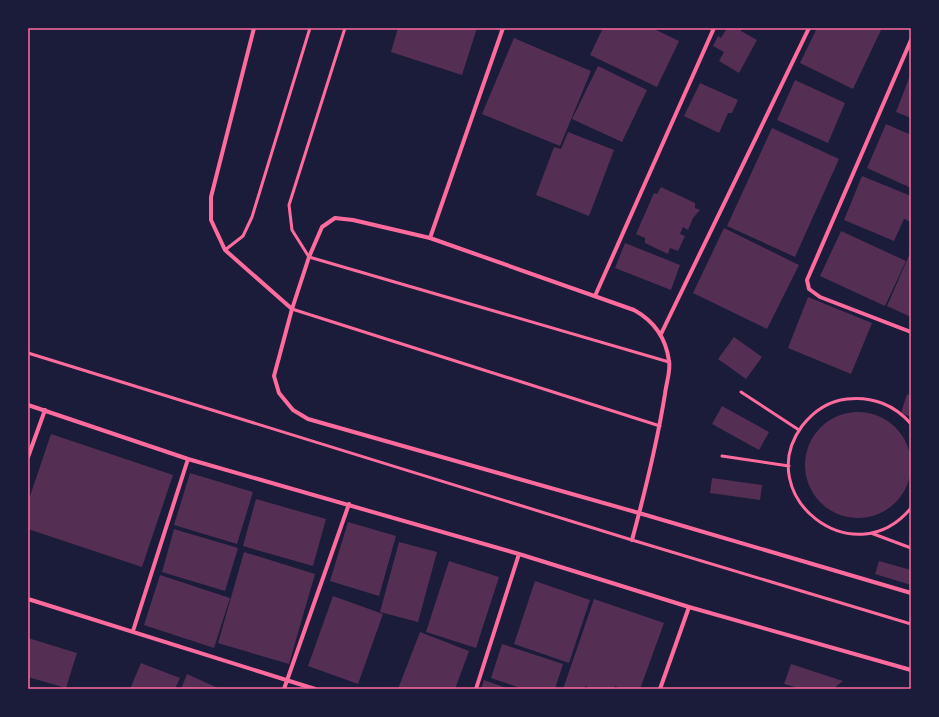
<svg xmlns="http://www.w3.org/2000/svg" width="939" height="717" viewBox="0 0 939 717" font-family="Georgia,serif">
<rect width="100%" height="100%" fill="#1b1b3a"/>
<path fill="#542f53" d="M398 28H477L462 75 391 52Z
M603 28H652L679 41 657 87 590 55Z
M727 28H741V31L757 40 739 73 719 61 724 52 713 46 718 36 721 38Z
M817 28H882L853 89 800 63Z
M514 38 591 71 560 146 482 114Z
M598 66 647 90 622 142 572 119Z
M911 73V118L896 112Z
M795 80 845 103 828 143 777 120Z
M700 83 738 100 732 113H728L719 133 684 116Z
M886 124 911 135V188L867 168Z
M772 128 839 159 795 257 727 226Z
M568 132 614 150 589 216 536 195 554 147 561 149Z
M862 176 911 196V222L904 219 894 241 844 220Z
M661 187 695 203V208L700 210 693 218 688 230 683 227 680 234 685 236 678 251 670 248 668 254 645 243V238L636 234 654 193 657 194Z
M724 228 799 265 767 329 693 293Z
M841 231 906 261 885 306 820 276Z
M625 243 680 265 671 290 615 268Z
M911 251V317L887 306Z
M808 297 872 323 851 374 788 348Z
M734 337 762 357 746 379 718 359Z
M907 394 911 396V417L901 413Z
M722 406 769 432 759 450 712 424Z
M805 465a53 53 0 1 1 106 0a53 53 0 1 1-106 0Z
M51 434 173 475 142 567 28 529V502Z
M190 473 253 492 237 544 174 525Z
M712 478 762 485 760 500 710 493Z
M256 499 326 519 313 566 243 546Z
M348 522 396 536 379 596 330 581Z
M174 529 238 548 225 591 162 572Z
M399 542 437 552 418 622 380 612Z
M244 552 315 574 289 664 218 643Z
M449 561 499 577 476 648 426 632Z
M879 561 911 570V585L875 574Z
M160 575 230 598 214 648 144 625Z
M535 581 590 600 569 663 514 644Z
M333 596 383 614 358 684 308 666Z
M594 599 664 623 640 689H623L615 686 614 689H593L585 686V689H563Z
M420 632 469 651 455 689H398Z
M28 638 77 653 66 688 28 677Z
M502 644 563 664 555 689H523L491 678Z
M141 663 180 678 175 689H130Z
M791 664 843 681 833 689H801L784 684Z
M187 674 220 689H181Z
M484 680 509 689H481Z"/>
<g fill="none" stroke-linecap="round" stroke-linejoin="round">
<path stroke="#ff6b9d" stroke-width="3" d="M345 28 289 205 292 230 309 257 669 362
M225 250 243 236 252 217 310 28
M292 309 660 426
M28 353 632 540 911 624
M741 392 799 430
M911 424C895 405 872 396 847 399 828 401 813 412 802 426 751 496 854 577 911 508
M722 456 789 466
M871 533 911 548"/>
<path stroke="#ff6b9d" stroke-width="4" d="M254 28 211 197V220L225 250 292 309
M911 40 807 280 809 289 820 297 911 332
M430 238 503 28
M595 296 714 28
M661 334 809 28
M28 405 188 459 519 554 689 607 911 670
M28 457 45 410
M632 540C645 492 657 443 665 394 666 384 671 370 669 361 666 338 654 321 634 310L430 238 353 220 335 218 322 227 309 257 292 309 274 376 279 393 293 410 308 419 639 513 911 593
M28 599 315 689
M133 631 188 459
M284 689 349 504
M476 689 519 554
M660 689 689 607"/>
</g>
<rect width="939" height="717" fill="none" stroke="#1b1b3a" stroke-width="58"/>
<rect x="29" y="29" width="881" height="659" fill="none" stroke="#ff6b9d" stroke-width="1.5"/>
</svg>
